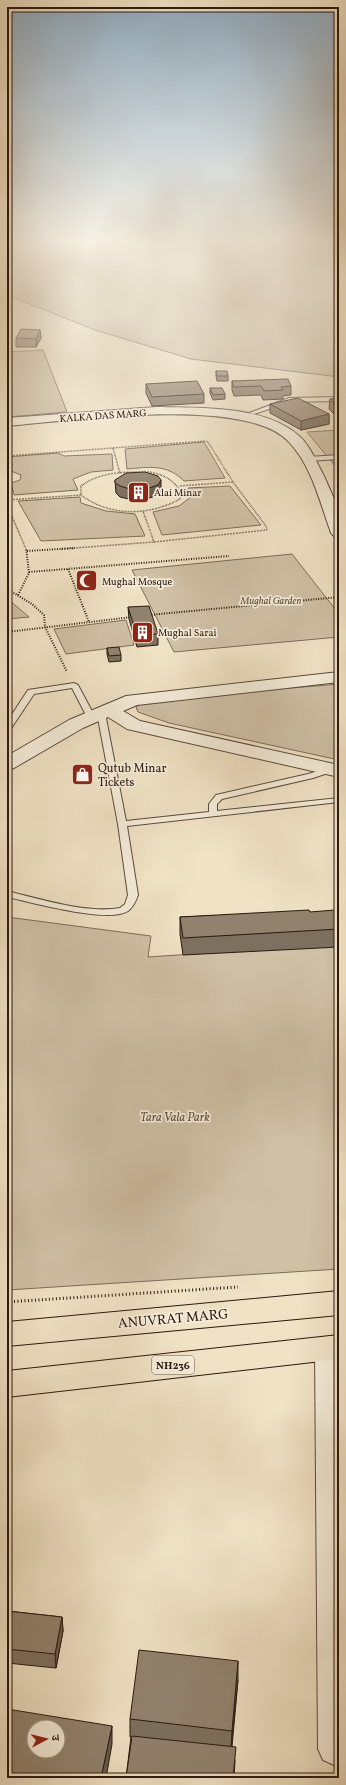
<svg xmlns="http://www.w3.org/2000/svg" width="346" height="1785" viewBox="0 0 346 1785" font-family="Vollkorn,'Noto Serif Devanagari',serif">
<rect width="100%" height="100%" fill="#f0e2c5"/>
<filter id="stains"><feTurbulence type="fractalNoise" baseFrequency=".005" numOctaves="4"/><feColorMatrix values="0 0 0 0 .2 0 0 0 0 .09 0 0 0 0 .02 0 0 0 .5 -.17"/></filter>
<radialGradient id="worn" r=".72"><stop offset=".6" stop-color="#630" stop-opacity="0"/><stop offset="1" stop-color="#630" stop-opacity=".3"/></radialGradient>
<path fill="#cfc0a6" stroke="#7d6c5a" d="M7 243H339V377L191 359 95 330 7 295Z
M43 350 67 412 7 417V352Z
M339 430V465L335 466 307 432Z
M204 442 225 478 184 481C167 464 150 467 127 469L125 449Z
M58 453 64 456 112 454 113 470 91 472 73 479 78 490 14 495 11 483 20 480 21 475 11 471 7 457Z
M230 486 261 525 162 535 153 512 179 506 191 497 188 488Z
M80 497 81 503 106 511 135 514 145 536 41 541 18 501Z
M292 554 339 614V637L174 652 132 570Z
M7 599 9 600 29 617 7 619Z
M126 620 134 645 66 654 54 629Z
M339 684V760L169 723 138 712 136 707 147 700Z
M7 917 151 936 148 957 339 944V1269L7 1290Z"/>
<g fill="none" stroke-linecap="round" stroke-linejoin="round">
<defs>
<path id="service" d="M339 397V401L290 402 254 414 249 413 289 398Z
M339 455V459L308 461 305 459 308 457Z
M74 683 78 685 95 717 94 719H88L72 688 34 694 10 730H7V722L28 690Z
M98 711H104L105 713 126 821 209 812V804L216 795 308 774 331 767 335 769 334 771 313 778 222 799 217 804V811L339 798V802L127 826 138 895C136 901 133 907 128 911 109 924 31 902 7 897V891C40 899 87 914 120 908L125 904 128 895 118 824 97 713Z
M7 818 11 821V827L7 830Z"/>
<path id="minor" d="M327 1338 336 1341 339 1347V1762L334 1765 323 1760 318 1749 315 1348 318 1341Z"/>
<path id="tertiary" d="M156 407C199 408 263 405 298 435 310 445 317 463 324 476 329 488 336 501 339 513 340 521 339 530 339 538L334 536 331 533C320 503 312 466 289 442 246 395 69 421 7 426V418Z
M339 672V682L137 705 123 711 140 721 339 765V777L127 729 108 717 83 728 14 768 7 770V756L69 720 126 696Z"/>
<path id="trunk" d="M339 1291V1315L7 1346V1322Z
M339 1335V1359L7 1397V1371Z"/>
</defs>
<use href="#service" stroke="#5c4b3c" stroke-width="2"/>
<use href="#minor" stroke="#5c4b3c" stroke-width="2"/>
<use href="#tertiary" stroke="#5c4b3c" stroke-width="2"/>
<use href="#trunk" stroke="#2b190f" stroke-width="2"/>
<path stroke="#2b190f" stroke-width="1.5" stroke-dasharray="0.5 1" stroke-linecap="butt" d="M113 448 120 473
M7 456 205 441 208 442 233 482 179 486
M150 472C165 475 176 481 182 495L180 499C149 516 110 517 81 495V486C101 471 126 472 150 472Z
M7 500 81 495
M7 505 26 549
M154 542 267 530 266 526 233 482
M61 549 154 542 143 511"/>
<path stroke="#2b190f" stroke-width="2" stroke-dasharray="1 1.5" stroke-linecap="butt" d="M27 551 75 548
M68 569 89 622
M29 572 229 556
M7 589 32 604 44 615 45 627 67 672
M18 595 29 573 26 548
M149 615 339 597
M7 632 132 617"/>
<path stroke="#2b190f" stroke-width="3" stroke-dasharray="1 2.5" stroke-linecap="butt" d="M7 1302 238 1287
M8 1311V1290L11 1271"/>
<use href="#service" fill="#f5ecd9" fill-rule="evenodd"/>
<use href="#minor" fill="#f5ecd9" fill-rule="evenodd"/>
<use href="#tertiary" fill="#f5ecd9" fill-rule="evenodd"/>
<use href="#trunk" fill="#f0e2c5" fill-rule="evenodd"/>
</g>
<path fill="#7d705f" stroke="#2b190f" d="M40 330 41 338 36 347H16V338Z
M216 371 228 376V381H217L216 376Z
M232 381 291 386V395L283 396V399L263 400 261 395 234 396 232 390Z
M146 384 204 394V403L152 406 146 393Z
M210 388 225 394V399L213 400 210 393Z
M330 399H339V419L329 409Z
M270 404 329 414V424L301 430 270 413Z
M115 480 161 490 158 495 143 500H133L120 497 116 493Z
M128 607 158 634V645L137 647 129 619Z
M107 648 121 655V661L109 662 107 654Z
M310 912 339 924V947L183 955 180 934V917Z
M7 1611 62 1617 63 1631 56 1668 7 1663Z
M238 1680 232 1747 235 1761 234 1778H126L131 1737H130V1719Z"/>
<path fill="#665b4d" stroke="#2b190f" d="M40 330 41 338 36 347V339Z
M329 414V424L301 430V421Z
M161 480V490L158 495 143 500V490Z
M62 1617 63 1631 56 1668 55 1654Z
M238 1661V1680L231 1749 232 1731Z
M112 1726V1744L106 1778H101Z"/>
<path fill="#91826e" stroke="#2b190f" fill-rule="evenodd" d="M21 329 40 330 36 339 16 338Z
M216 371H227L228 376H217Z
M288 379 291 386 281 387 283 390 264 391 261 386 234 387 232 381Z
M197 381 204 394 152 397 146 384Z
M210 388H222L225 394 213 395Z
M298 398 329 414 301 421 270 404Z
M330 399H339V409Z
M145 472 158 476 161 480 158 485 143 490H133L120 486 115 483V480L126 473Z
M149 606 158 634 137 635 128 607Z
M119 647 121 655 109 656 107 648Z
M309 910 310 912 335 910 339 924V929L183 938 180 917Z
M7 1611 62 1617 55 1654 7 1649Z
M139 1650 238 1661 232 1731 130 1719Z
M7 1709 112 1726 101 1778H7ZM34 1727H58V1751H34Z
M132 1736 236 1747 233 1778H126Z"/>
<linearGradient id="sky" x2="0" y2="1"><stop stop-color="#90abc1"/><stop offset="0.49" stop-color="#f8f2e5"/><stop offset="1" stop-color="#f8f2e5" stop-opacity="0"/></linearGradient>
<rect width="346" height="493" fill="url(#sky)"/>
<defs>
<symbol id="building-square" viewBox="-11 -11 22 22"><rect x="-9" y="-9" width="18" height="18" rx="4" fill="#8f2418" stroke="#f5ecd9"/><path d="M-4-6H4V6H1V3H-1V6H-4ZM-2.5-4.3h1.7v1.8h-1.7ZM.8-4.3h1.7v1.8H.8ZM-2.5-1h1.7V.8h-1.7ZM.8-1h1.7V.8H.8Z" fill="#fff"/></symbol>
<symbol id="mosque-square" viewBox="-11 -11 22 22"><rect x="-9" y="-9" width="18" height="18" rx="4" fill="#8f2418" stroke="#f5ecd9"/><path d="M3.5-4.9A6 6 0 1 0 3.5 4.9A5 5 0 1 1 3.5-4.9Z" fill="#fff"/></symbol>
<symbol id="shop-square" viewBox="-11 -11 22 22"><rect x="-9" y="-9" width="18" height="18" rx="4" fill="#8f2418" stroke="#f5ecd9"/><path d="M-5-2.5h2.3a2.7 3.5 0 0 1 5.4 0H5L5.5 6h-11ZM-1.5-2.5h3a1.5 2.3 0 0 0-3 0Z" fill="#fff"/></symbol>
</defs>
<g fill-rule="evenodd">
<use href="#building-square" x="126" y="480" width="25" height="25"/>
<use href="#mosque-square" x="74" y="568" width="25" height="25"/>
<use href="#building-square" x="130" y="620" width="25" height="25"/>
<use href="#shop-square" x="70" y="762" width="25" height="25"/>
</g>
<g text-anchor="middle" stroke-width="3.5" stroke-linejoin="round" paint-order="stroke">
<g font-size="10" fill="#2b190f" stroke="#f5ecd9">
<text transform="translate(103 415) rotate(-4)" y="4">KALKA DAS MARG</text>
</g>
<g font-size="10" fill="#2b190f" stroke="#f5ecd9" text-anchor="start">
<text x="154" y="496">Alai Minar</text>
<text x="102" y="585">Mughal Mosque</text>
<text x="158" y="636">Mughal Sarai</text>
</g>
<g font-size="10" font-style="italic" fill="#5c4b3c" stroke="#f5ecd9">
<text x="271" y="604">Mughal Garden</text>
</g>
<rect fill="#f5ecd9" stroke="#68584c" stroke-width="1" x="152" y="1356" width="42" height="18" rx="3"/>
<g font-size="11" font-weight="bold" fill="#2b190f">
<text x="173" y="1369">NH236</text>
</g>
<g font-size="12" fill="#2b190f" stroke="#f5ecd9" text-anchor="start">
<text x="98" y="772">Qutub Minar<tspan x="98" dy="14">Tickets</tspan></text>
</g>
<g font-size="12" font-style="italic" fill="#5c4b3c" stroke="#f5ecd9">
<text x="175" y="1121">Tara Vala Park</text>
</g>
<g font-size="14" fill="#2b190f" stroke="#f5ecd9">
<text transform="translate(173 1318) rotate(-5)" y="5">ANUVRAT MARG</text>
</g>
</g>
<rect width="346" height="1785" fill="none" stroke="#f0e2c5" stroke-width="24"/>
<rect x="8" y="8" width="330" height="1769" fill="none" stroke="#2b190f" stroke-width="2"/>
<rect x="12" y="12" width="322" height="1761" fill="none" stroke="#2b190f"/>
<g transform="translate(46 1739) rotate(83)"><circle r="19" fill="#f5ecd9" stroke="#a49888"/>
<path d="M0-3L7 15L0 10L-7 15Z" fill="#8f2418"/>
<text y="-6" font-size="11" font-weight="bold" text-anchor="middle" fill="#2b190f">उ</text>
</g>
<rect width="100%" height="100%" filter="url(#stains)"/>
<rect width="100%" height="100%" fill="url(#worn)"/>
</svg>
